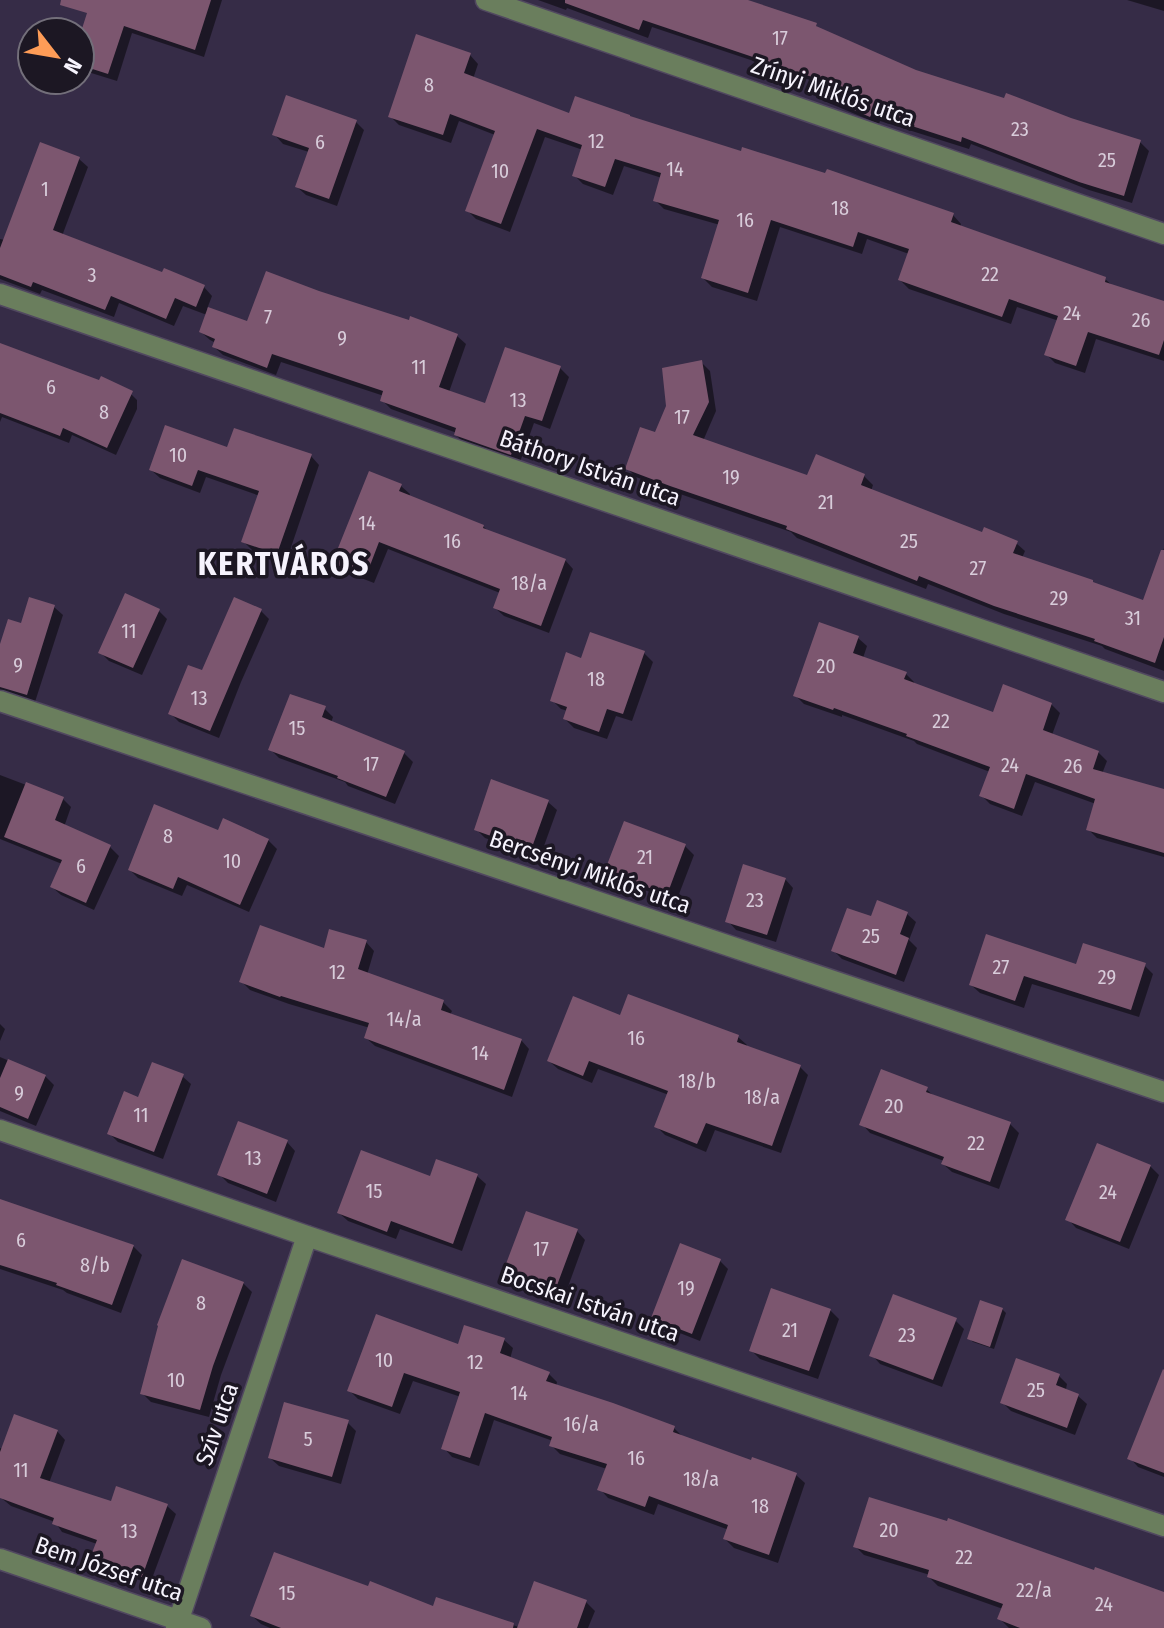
<svg xmlns="http://www.w3.org/2000/svg" width="1164" height="1628" viewBox="0 0 1164 1628" font-family="'Fira Sans Condensed',sans-serif">
<rect width="100%" height="100%" fill="#362c47"/>
<path fill="#0007" d="M88 0H222L204 57 132 33 117 81 88 72 80 64 92 4Z
M538 0H742L815 25 821 31 915 72 1140 142 1149 151 1132 203 1089 190 971 144 969 149 880 121 879 124 824 101 815 92 819 83 652 27 648 38 567 8 566 10Z
M1127 0H1164V11Z
M470 55 478 64 473 79 570 115 632 119 953 215 961 224 960 228 1105 279 1113 286 1164 303V361L1096 339 1085 373 1055 363 1047 355 1059 321 1017 307 1011 324 909 289 900 280 909 254 867 239 862 254 780 227 757 301 712 287 703 278 720 225 664 209 655 200 662 178 624 166 613 195 583 184 574 175 583 150 545 137 510 232 476 219 467 210 495 135 459 121 451 143 399 125 390 116Z
M355 121 364 130 337 206 306 195 297 187 309 152 283 144 275 135Z
M79 159 88 167 62 236 163 275 204 287 212 296 207 309 248 324 410 322 411 319 457 336 466 344 449 392 487 406 507 349 560 368 569 377 550 429 534 423 520 462 465 444 456 435 457 433 391 409 382 400 384 396 281 362 276 375 223 355 214 347 216 343 210 340 201 332 207 315 183 306 174 326 119 303 114 317 42 290 40 294 0 279V239L5 240Z
M0 345 128 391 137 400V409L116 455 72 435 69 443 2 417 0 422Z
M701 362 710 371 716 411 703 441 808 478 817 457 864 476 873 485 871 491 983 535 1016 543 1025 551 1022 558 1144 602 1164 548V671L1105 649 1102 646 1004 614 928 584 926 589 797 538 791 532 680 494 636 477 627 468 656 435Z
M228 449 311 456 319 465 286 562 252 550 244 542 260 496 206 477 200 493 160 478 151 470Z
M401 486 410 494 409 497 483 526 489 532 565 560 573 569 549 633 504 616 495 608 500 593 388 549 374 583 343 571 335 563Z
M54 607 63 615 35 702 0 691V647L22 625Z
M158 610 167 619 142 675 109 661 100 652Z
M261 611 269 619 241 682 219 738 179 722 171 714Z
M858 638 867 646 863 658 906 674 914 682V684L994 714 1051 704 1060 713 1052 735 1098 752 1107 761 1102 774 1164 791V857L1097 838 1088 829 1096 804 1035 782 1022 816 990 804 982 796 990 772 917 744 914 741 842 715V717L804 704 795 695Z
M644 653 653 662 632 721 616 716 607 739 574 728 565 719 568 711 561 709 552 700 582 660Z
M324 708 333 717 331 723 404 753 413 762 395 804 348 786 345 782 279 758 271 750Z
M0 775 63 799 71 807 64 827 110 847 119 856 94 910 61 895 52 887 62 864 0 839Z
M548 802 557 810 540 857 485 838 476 829Z
M219 832 268 840 277 849 249 912 187 885 182 896 138 878 130 870Z
M685 846 694 855 676 902 616 879 607 870Z
M785 879 793 888 776 942 736 930 728 921Z
M907 914 916 922 909 940 917 948 904 982 842 959 833 950 872 919Z
M366 942 374 951 367 975 443 1002 452 1011 450 1015 521 1040 529 1049 512 1097 375 1046 366 1038 370 1028 289 1004 250 990 242 982 325 950Z
M1144 965 1153 974 1139 1017 1032 984 1024 1008 980 993 971 985 1077 966Z
M622 1017 738 1037 747 1045 746 1048 800 1067 808 1075 781 1153 715 1130 706 1152 665 1135 657 1127 669 1095 598 1069 592 1083 558 1069 549 1061Z
M0 1024 5 1029 0 1041Z
M0 1057 45 1076 54 1085 36 1126 0 1111Z
M182 1076 191 1084 163 1159 118 1142 109 1133 140 1099Z
M926 1089 935 1097 1010 1124 1019 1133 999 1189 952 1172 943 1164 944 1161 870 1133 862 1124Z
M287 1142 295 1151 276 1202 228 1183 220 1175Z
M1150 1166 1159 1175 1129 1249 1076 1228 1068 1219Z
M477 1176 486 1184 462 1251 400 1229 396 1239 348 1221 339 1213 431 1179Z
M0 1201 133 1246 142 1255 121 1313 67 1293 63 1290 0 1269Z
M577 1231 585 1240 565 1295 515 1277 507 1269Z
M720 1261 728 1269 700 1341 662 1326 654 1318Z
M243 1283 252 1292 221 1375 209 1417 151 1402 142 1393Z
M1002 1309 1006 1313 994 1349 973 1342 969 1338Z
M830 1310 839 1319 818 1379 760 1359 751 1350Z
M955 1320 964 1329 942 1387 880 1364 872 1355Z
M504 1340 513 1348 510 1359 549 1374 557 1382 556 1387 674 1428 684 1438 752 1463 796 1475 805 1483 778 1563 734 1548 725 1539 729 1530 658 1504 654 1515 608 1498 600 1489 607 1469 560 1454 551 1445 553 1441 494 1420 479 1466 452 1457 444 1448 461 1397 413 1381 400 1414 358 1399 349 1390 460 1346Z
M1059 1376 1067 1384 1066 1389 1078 1396 1087 1404 1075 1435 1011 1411 1002 1402Z
M1164 1386V1477L1138 1467 1130 1458Z
M347 1422 356 1431 341 1484 279 1466 270 1458Z
M57 1431 65 1440 49 1483 112 1504 117 1488 167 1506 176 1514 150 1584 101 1566 92 1558 97 1544 62 1532 55 1522 11 1506 0 1497V1448L3 1449Z
M855 1546 1095 1573 1164 1593V1628H1009L1000 1619 1003 1609 938 1586 929 1577 930 1575 864 1555Z
M369 1589 434 1608 437 1600 519 1627 586 1602 595 1611 588 1628H270L261 1624 252 1616Z"/>
<path fill="#7c566f" d="M61 0H211L195 50 124 26 108 74 80 65V35L87 13 60 5Z
M565 0H748L817 23 816 26 916 70 1004 98 1006 93 1071 118 1141 140 1124 196 1079 182 962 137 961 142 872 113 870 117 813 92 818 79 643 20 639 30 565 3Z
M416 34 471 53 464 73 569 113 575 96 630 115V116L741 151 742 147 825 173 827 169 954 213 951 222 1106 277 1105 282 1164 301V340L1159 355 1088 332 1076 366 1044 355 1058 316 1009 299 1002 317 898 280 909 249 858 232 853 247 771 220 748 293 701 278 719 220 653 201 661 173 615 159 605 187 572 176 582 145 537 129 501 224 465 211 495 131 450 114 443 135 388 117Z
M286 95 357 120 329 199 295 187 309 148 272 135Z
M40 142 80 157 53 230 162 272 164 268 205 285 196 307 175 298 166 319 111 296 105 310 33 282 31 287 0 275V248Z
M266 271 319 291 409 320 410 316 458 334 439 387 485 403 505 347 561 366 542 421 525 416 511 455 454 435 456 428 380 401 383 391 272 354 267 368 212 347 215 339 199 332 208 307 247 321Z
M0 343 99 380 101 376 133 391 107 448 63 428 60 436 0 413Z
M702 360 709 402 693 435 807 475 816 454 865 474 861 485 982 532 984 527 1018 541 1013 553 1093 580V582L1143 600 1161 550H1164V637L1155 663 1094 641 1095 639 994 606 919 576 917 581 786 529 787 526 670 486 625 469 640 427 655 432 666 406 662 368Z
M165 425 227 447 234 428 312 454 277 554 241 542 259 491 198 470 192 486 149 470Z
M369 471 402 484 399 491 484 525 483 528 566 559 541 626 493 608 500 589 379 542 366 576 332 563Z
M125 593 160 609 133 668 98 653Z
M29 597 55 605 27 695 0 687V644L8 619 21 623Z
M234 597 262 609 210 731 168 714 188 665 202 670Z
M819 622 859 636 853 653 907 672 904 679 993 712 1003 684 1052 703 1043 730 1099 751 1093 769 1164 789V853L1086 830 1095 799 1026 774 1014 809 979 796 990 767 906 736 907 734 834 708 833 710 793 696Z
M590 632 645 651 623 714 607 709 599 732 563 719 567 707 550 701 566 652 581 658Z
M290 694 326 706 322 717 405 751 386 797 337 778 338 776 268 750Z
M491 779 549 800 531 850 474 830Z
M26 782 64 797 55 820 111 845 86 903 50 887 62 860 4 837Z
M154 804 218 830 223 818 269 839 240 905 178 877 173 889 128 870Z
M624 821 686 844 667 895 605 870Z
M743 864 786 878 767 935 725 922Z
M877 900 908 912 900 934 909 938 896 975 831 951 847 908 871 916Z
M260 925 324 948 329 929 367 940 358 969 444 1000 441 1010 522 1039 504 1090 364 1038 369 1023 281 996 280 997 239 982Z
M986 934 1076 964 1083 943 1146 963 1131 1010 1024 976 1015 1001 969 985Z
M628 994 739 1035 737 1042 801 1065 772 1146 706 1123 697 1144 654 1127 668 1091 589 1061 583 1076 547 1061 573 996 620 1015Z
M8 1059 46 1075 28 1119 0 1107V1078Z
M152 1062 184 1074 154 1152 107 1134 124 1091 138 1097Z
M881 1069 928 1087 926 1092 1011 1122 990 1182 941 1164 944 1157 859 1125Z
M238 1121 288 1140 267 1194 217 1175Z
M1097 1143 1151 1165 1120 1242 1065 1220Z
M361 1150 430 1176 436 1159 478 1174 453 1244 391 1221 387 1232 337 1213Z
M0 1199 134 1245 112 1305 56 1285 57 1283 0 1265Z
M526 1211 578 1229 556 1288 504 1269Z
M680 1243 721 1259 692 1334 651 1318Z
M182 1259 244 1282 213 1366 200 1410 140 1394 158 1326 157 1325Z
M771 1288 831 1309 809 1371 749 1351Z
M893 1294 957 1318 933 1380 869 1356Z
M980 1300 1003 1308 990 1347 967 1339Z
M376 1314 458 1344 464 1325 505 1338 500 1353 550 1372 546 1381 613 1403 675 1426 673 1432 751 1460 752 1457 797 1473 769 1555 723 1539 728 1525 649 1496 645 1507 597 1490 607 1464 549 1446 552 1437 485 1413 470 1458 441 1449 460 1392 404 1373 392 1407 347 1391Z
M1016 1358 1060 1374 1056 1385 1079 1394 1067 1428 1000 1403Z
M1163 1369 1164 1370V1473L1127 1459Z
M284 1402 349 1420 332 1477 268 1458Z
M14 1414 58 1430 40 1478 111 1501 116 1486 168 1504 142 1577 90 1558 97 1540 52 1524 54 1518 0 1498V1452Z
M869 1497 947 1521 948 1518 1094 1570 1095 1567 1164 1592V1628H1020L997 1619 1003 1604 927 1577 929 1570 853 1547Z
M274 1552 368 1586 370 1581 433 1606 436 1597 514 1623 513 1628H281L250 1616Z
M534 1581 587 1600 577 1628H517Z"/>
<g fill="none" stroke-linecap="round" stroke-linejoin="round">
<defs>
<path id="minor" d="M486 0 1164 234
M0 294 1164 692
M0 701 1164 1092
M0 1130 307 1236 1164 1526
M0 1559 201 1628
M176 1628 307 1236"/>
</defs>
<use href="#minor" stroke="#514860" stroke-width="23"/>
<use href="#minor" stroke="#6a7e5d" stroke-width="20"/>
</g>
<g text-anchor="middle" stroke-width="7" stroke-linejoin="round" paint-order="stroke">
<g font-size="20" fill="#d8ccda">
<text x="780" y="45">17</text>
<text x="429" y="92">8</text>
<text x="1020" y="136">23</text>
<text x="596" y="148">12</text>
<text x="320" y="149">6</text>
<text x="1107" y="167">25</text>
<text x="675" y="176">14</text>
<text x="500" y="178">10</text>
<text x="45" y="196">1</text>
<text x="840" y="215">18</text>
<text x="745" y="227">16</text>
<text x="990" y="281">22</text>
<text x="92" y="282">3</text>
<text x="1072" y="320">24</text>
<text x="268" y="324">7</text>
<text x="1141" y="327">26</text>
<text x="342" y="345">9</text>
<text x="419" y="374">11</text>
<text x="51" y="394">6</text>
<text x="518" y="407">13</text>
<text x="104" y="419">8</text>
<text x="682" y="424">17</text>
<text x="178" y="462">10</text>
<text x="731" y="484">19</text>
<text x="826" y="509">21</text>
<text x="367" y="530">14</text>
<text x="452" y="548">16</text>
<text x="909" y="548">25</text>
<text x="978" y="575">27</text>
<text x="529" y="590">18/a</text>
<text x="1059" y="605">29</text>
<text x="1133" y="625">31</text>
<text x="129" y="638">11</text>
<text x="18" y="672">9</text>
<text x="826" y="673">20</text>
<text x="596" y="686">18</text>
<text x="199" y="705">13</text>
<text x="941" y="728">22</text>
<text x="297" y="735">15</text>
<text x="371" y="771">17</text>
<text x="1010" y="772">24</text>
<text x="1073" y="773">26</text>
<text x="168" y="843">8</text>
<text x="645" y="864">21</text>
<text x="232" y="868">10</text>
<text x="81" y="873">6</text>
<text x="755" y="907">23</text>
<text x="871" y="943">25</text>
<text x="1001" y="974">27</text>
<text x="337" y="979">12</text>
<text x="1107" y="984">29</text>
<text x="404" y="1026">14/a</text>
<text x="636" y="1045">16</text>
<text x="480" y="1060">14</text>
<text x="697" y="1088">18/b</text>
<text x="19" y="1100">9</text>
<text x="762" y="1104">18/a</text>
<text x="894" y="1113">20</text>
<text x="141" y="1122">11</text>
<text x="976" y="1150">22</text>
<text x="253" y="1165">13</text>
<text x="374" y="1198">15</text>
<text x="1108" y="1199">24</text>
<text x="21" y="1247">6</text>
<text x="541" y="1256">17</text>
<text x="95" y="1272">8/b</text>
<text x="686" y="1295">19</text>
<text x="201" y="1310">8</text>
<text x="790" y="1337">21</text>
<text x="907" y="1342">23</text>
<text x="384" y="1367">10</text>
<text x="475" y="1369">12</text>
<text x="176" y="1387">10</text>
<text x="1036" y="1397">25</text>
<text x="519" y="1400">14</text>
<text x="581" y="1431">16/a</text>
<text x="308" y="1446">5</text>
<text x="636" y="1465">16</text>
<text x="21" y="1477">11</text>
<text x="701" y="1486">18/a</text>
<text x="760" y="1513">18</text>
<text x="889" y="1537">20</text>
<text x="129" y="1538">13</text>
<text x="964" y="1564">22</text>
<text x="1034" y="1597">22/a</text>
<text x="287" y="1600">15</text>
<text x="1104" y="1611">24</text>
</g>
<g font-size="24" fill="#f6f3fd" stroke="#1c1723">
<text transform="translate(833 92) rotate(19)" y="8">Zrínyi Miklós utca</text>
<text transform="translate(590 468) rotate(19)" y="8">Báthory István utca</text>
<text transform="translate(590 872) rotate(19)" y="8">Bercsényi Miklós utca</text>
<text transform="translate(590 1304) rotate(19)" y="8">Bocskai István utca</text>
<text transform="translate(217 1424) rotate(-71)" y="8">Szív utca</text>
<text transform="translate(109 1569) rotate(19)" y="8">Bem József utca</text>
</g>
<g font-size="32" font-weight="bold" letter-spacing="2" fill="#f6f3fd" stroke="#1c1723">
<text x="284" y="575">KERTVÁROS</text>
</g>
</g>
<g transform="translate(56 56) rotate(121)"><circle r="38" fill="#1c1723" stroke="#736f7a" stroke-width="2"/>
<path d="M0-6L14 30L0 20L-14 30Z" fill="#fe9c57"/>
<text y="-12" font-size="22" font-weight="bold" text-anchor="middle" fill="#f6f3fd">N</text>
</g>
</svg>
